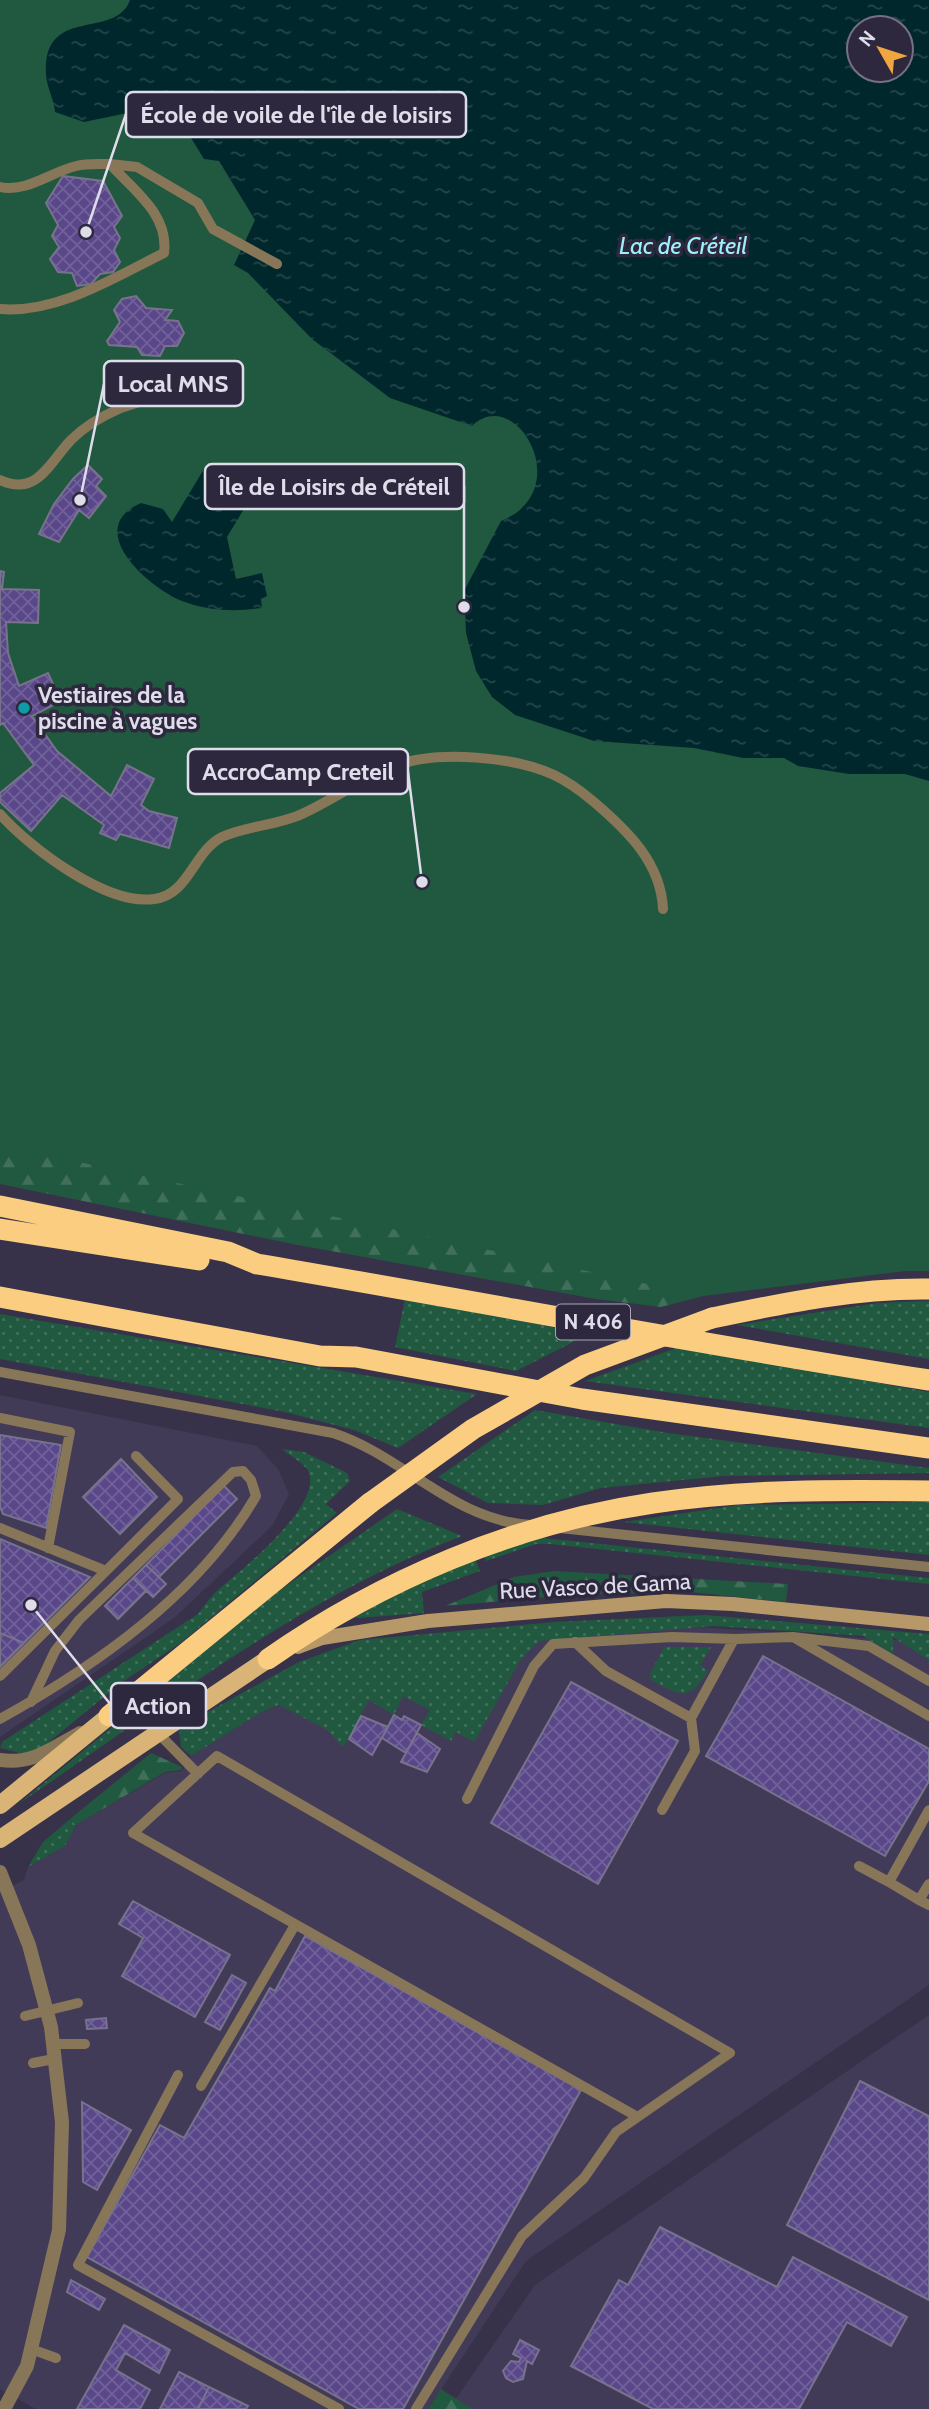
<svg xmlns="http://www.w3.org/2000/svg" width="929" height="2409" viewBox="0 0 929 2409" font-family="Cabin,sans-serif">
<defs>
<pattern id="grass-dots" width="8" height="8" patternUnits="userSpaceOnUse" patternTransform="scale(1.75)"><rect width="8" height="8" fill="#20593f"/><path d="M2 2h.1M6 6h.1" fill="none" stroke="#40705b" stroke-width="1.8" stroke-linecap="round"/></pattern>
<pattern id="forest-firs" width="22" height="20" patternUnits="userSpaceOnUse" patternTransform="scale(1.75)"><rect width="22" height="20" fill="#20593f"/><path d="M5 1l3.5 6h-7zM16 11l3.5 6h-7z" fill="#40705b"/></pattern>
<pattern id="water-ripples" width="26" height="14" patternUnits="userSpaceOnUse" patternTransform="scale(1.75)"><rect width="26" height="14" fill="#00282c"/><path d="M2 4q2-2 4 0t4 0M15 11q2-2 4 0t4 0" fill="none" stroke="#25474b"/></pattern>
<pattern id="building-cross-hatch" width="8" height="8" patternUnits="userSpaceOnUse" patternTransform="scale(1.75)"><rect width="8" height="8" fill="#5a4789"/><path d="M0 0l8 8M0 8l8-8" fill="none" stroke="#71619a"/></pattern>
</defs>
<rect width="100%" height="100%" fill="#373249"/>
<path fill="#423b58" d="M0 1395 257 1446 278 1469 289 1494 272 1526 174 1618 0 1737Z
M598 1621 929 1642V1985L526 2261 428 2409H36L0 2389V1892L24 1880 28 1867 65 1846 76 1825 165 1773 182 1771 191 1756 260 1713 314 1692Z
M929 2015V2409H472L455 2400 535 2285Z"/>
<path fill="url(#grass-dots)" d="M405 1299 589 1334 516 1371 395 1347Z
M929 1301V1359L737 1325 877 1303Z
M0 1314 477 1394 398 1448 354 1430 285 1412 0 1359Z
M679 1347 929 1392V1428L585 1381Z
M535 1410 668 1433 929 1468V1473L724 1476 601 1488 543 1505 488 1503 438 1477Z
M282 1449 304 1452 347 1473 350 1481 326 1504 337 1513 179 1644 121 1683 44 1746 24 1754 0 1748 2 1742 198 1614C205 1605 211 1596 219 1589 240 1571 328 1502 307 1469 302 1462 289 1455 282 1449Z
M929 1502V1555L624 1522 739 1505Z
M397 1509 462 1536C299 1598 160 1708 17 1805L280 1590Z
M543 1538 929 1578V1584L550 1544H536L486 1561 484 1555Z
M475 1558 480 1571 422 1592 424 1613 357 1618 355 1615 373 1604Z
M705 1615 929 1634V1660L893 1637V1654L863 1636 714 1626 539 1641 521 1659 474 1742 456 1732 451 1741 421 1725 430 1710 403 1696 394 1715 369 1700 343 1747 326 1729 279 1705 260 1713 191 1756 181 1747 179 1730 191 1721 299 1662 360 1640 555 1622Z
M664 1647H711L700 1665 708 1671C689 1703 679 1695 651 1680L650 1674Z
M70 1819 76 1825 65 1846 28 1867 43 1842Z"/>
<path fill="url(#forest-firs)" d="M0 1144 696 1270 703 1296 661 1307 596 1299 298 1245 0 1184Z
M554 1571 788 1584 786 1602 691 1592 569 1595 445 1606 514 1577Z
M151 1753 182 1767 181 1770 165 1772 76 1825 70 1819Z
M441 2389 472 2409H428Z"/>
<path fill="#20593f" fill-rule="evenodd" d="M0 0H929V1271H905L703 1296 0 1145ZM859 28H901V70H859Z"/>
<path fill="url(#water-ripples)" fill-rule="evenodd" d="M130 0H929V781L905 774H849L798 766 784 758H743L694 748 594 741 515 715 492 697 476 671 466 633 464 591 501 521C578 490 515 383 472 426L390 398 312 339 248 273 234 265 255 220 219 161 204 159 191 138 157 113 142 110 84 122 55 112C54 99 47 88 46 75 42 4 115 41 130 0ZM859 28H901V70H859Z
M207 464 255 491 227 537 236 579 262 573 267 596 261 599 262 608C235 612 208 611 182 601 148 587 82 529 141 503L163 509 172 522Z"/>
<path fill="url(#building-cross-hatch)" stroke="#78738d" stroke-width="2" d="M63 176 103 181 122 216 114 227 120 238 114 250 120 262 113 272 100 274 91 284 77 286 72 273 58 272 50 259 59 247 52 236 58 225 46 203Z
M136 296 146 308 172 310 165 320 178 321 184 333 177 346H165L160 356 142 355 137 347 109 345 107 341 120 322 114 310 122 299Z
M88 465 102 479 96 486 106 496 89 518 79 510 59 542 39 534 54 504 73 479Z
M0 571 4 572 2 589 39 590 38 623 6 622 8 653 19 686 48 673 61 701 32 716 57 751 111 796 127 765 154 779 141 805 149 811 177 818 169 848 120 834 116 840 100 833 104 825 62 795 31 831 0 802V793L34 765 3 723 0 725Z
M0 1435 61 1445 46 1528 3 1514 0 1507Z
M121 1459 157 1497 120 1534 83 1497Z
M224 1486 237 1499 159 1577 146 1565Z
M0 1539 90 1577 24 1643 0 1633Z
M146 1565 166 1584 153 1597 133 1578Z
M133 1578 146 1591 118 1619 105 1606Z
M0 1633 24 1643 0 1667Z
M763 1656 929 1749V1781L885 1856 706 1756Z
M571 1682 678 1741 598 1884 491 1823Z
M394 1715 402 1720 404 1716 421 1725 406 1753 382 1738Z
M361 1716 388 1727 372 1755 349 1739Z
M417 1733 440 1749 427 1772 401 1762Z
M133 1901 230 1955 195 2017 122 1976 143 1938 119 1924Z
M305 1936 581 2090 403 2409H359L87 2257 160 2125 184 2138 270 1988 275 1991Z
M232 1975 246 1983 220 2030 205 2022Z
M106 2018 107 2028 87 2029 86 2020Z
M860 2081 929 2116V2300L787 2225Z
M82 2102 131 2130 97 2190 83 2182Z
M660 2227 777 2287 793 2257 907 2317 891 2346 847 2322 799 2409H653L571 2366 619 2280 628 2285Z
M71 2280 105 2299 99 2310 67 2292Z
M124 2325 170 2350 159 2373 125 2353 116 2370 150 2390 140 2409H77Z
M520 2340 539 2350 532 2364 527 2361 523 2379 513 2382 506 2378 503 2371 511 2361 519 2362 521 2358 513 2354Z
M179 2372 209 2387 198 2409H160Z
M209 2387 248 2406 246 2409H198Z"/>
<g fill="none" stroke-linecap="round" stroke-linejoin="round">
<path stroke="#887658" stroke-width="10" d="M110 164 137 167 198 203 213 229 277 264
M0 187C26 193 51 172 76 166 87 163 99 164 110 164 134 191 169 214 164 253 115 277 57 314 0 309
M0 480C37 497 49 463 71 440 85 426 102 416 121 408 148 397 181 394 210 387
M0 814C30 848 107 906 154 899 189 895 193 852 222 837 247 825 278 826 304 813 336 798 364 777 398 765 438 750 516 757 554 775 569 782 581 791 594 802 628 831 661 863 663 909
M0 1372 333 1433C404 1456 453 1521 531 1525
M0 1418 70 1432 48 1548
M0 1528 106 1571 0 1676
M560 1528 929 1567
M106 1571 178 1499 136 1456
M575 1642 606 1671 691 1718 734 1639
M929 1681 869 1646 793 1637 929 1716
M0 1719C97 1665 199 1594 256 1496L251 1480 243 1471 233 1472 79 1620 55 1651 31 1702
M157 1732 198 1774
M467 1799 534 1666 553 1644 672 1637 736 1639 793 1637
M662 1810 695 1751 691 1718
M929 1810 889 1882 919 1900 929 1884
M859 1866 889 1882
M919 1900 929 1905
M25 2016 78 2003
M53 2044H85
M33 2063 54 2059
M178 2075 78 2265 339 2409
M201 2086 295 1925
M31 2349 56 2358
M416 2409 522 2236 584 2178 616 2132 730 2053 217 1756 133 1833 636 2116"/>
<path stroke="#887658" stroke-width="14" d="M0 1760C32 1765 53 1748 80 1733
M0 1872 29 1945 51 2027 62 2122 59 2230 27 2366 4 2409"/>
<path stroke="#b79969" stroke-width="14" d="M298 1647 322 1638 428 1621 666 1601 733 1604 929 1624"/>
<path stroke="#dab476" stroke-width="18" d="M0 1805 109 1716
M0 1839 268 1659"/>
<path stroke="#fbcd81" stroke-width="21" d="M0 1206 228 1252 257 1264C481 1302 704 1345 929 1380
M0 1229 199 1260
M0 1297 320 1356 356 1357 582 1399 929 1448
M712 1318C784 1303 855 1288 929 1289
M268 1659C381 1580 516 1523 653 1503 745 1489 837 1490 929 1491
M109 1716 370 1503"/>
<path stroke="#fbcd81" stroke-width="21" d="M370 1503 473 1429 585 1365 712 1318"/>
</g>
<circle fill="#0f9aa8" stroke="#2d283e" stroke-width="2.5" cx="24" cy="708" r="7"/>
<g text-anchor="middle" stroke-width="7" stroke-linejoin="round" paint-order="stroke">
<rect fill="#2d283e" stroke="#aaa7b7" stroke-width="2" x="556" y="1304.5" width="74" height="35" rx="5"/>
<g font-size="21" font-weight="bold" fill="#e0ddeb">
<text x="593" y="1329">N 406</text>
</g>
<g font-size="23" font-weight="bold" fill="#e0ddeb" stroke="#2d283e" text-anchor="start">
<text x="38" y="703">Vestiaires de la<tspan x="38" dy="26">piscine à vagues</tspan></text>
</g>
<g font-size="23" fill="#e0ddeb" stroke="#2d283e">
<text transform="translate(595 1586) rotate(-3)" y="8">Rue Vasco de Gama</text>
</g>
<g font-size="24" font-style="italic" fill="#9df1fb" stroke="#2d283e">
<text x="683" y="254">Lac de Créteil</text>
</g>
</g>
<path fill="none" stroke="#e0ddeb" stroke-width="2.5" d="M86 232L126 114M80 500L104 384M464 607L464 486M422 882L408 772M31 1605L111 1705"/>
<g fill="#e0ddeb" stroke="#2d283e" stroke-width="2.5">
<circle cx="86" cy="232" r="7"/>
<circle cx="80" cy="500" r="7"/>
<circle cx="464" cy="607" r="7"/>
<circle cx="422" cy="882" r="7"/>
<circle cx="31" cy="1605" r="7"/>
</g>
<g fill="#2d283e" stroke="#e0ddeb" stroke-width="2.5">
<rect x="126" y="92" width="340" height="45" rx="7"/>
<rect x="104" y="361" width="139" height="45" rx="7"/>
<rect x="205" y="464" width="259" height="45" rx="7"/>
<rect x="188" y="749" width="220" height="45" rx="7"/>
<rect x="111" y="1683" width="95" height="45" rx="7"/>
</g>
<g font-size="24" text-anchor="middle" font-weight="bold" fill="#e0ddeb">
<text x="296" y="123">École de voile de l'île de loisirs</text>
<text x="173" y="392">Local MNS</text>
<text x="334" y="495">Île de Loisirs de Créteil</text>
<text x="298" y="780">AccroCamp Creteil</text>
<text x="158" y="1714">Action</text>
</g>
<g transform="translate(880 49) rotate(309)"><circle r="33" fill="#2d283e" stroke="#757083" stroke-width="2"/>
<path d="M0-5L12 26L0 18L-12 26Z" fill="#f0a63f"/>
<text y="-10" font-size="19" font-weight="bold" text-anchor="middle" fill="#e0ddeb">N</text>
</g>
</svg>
